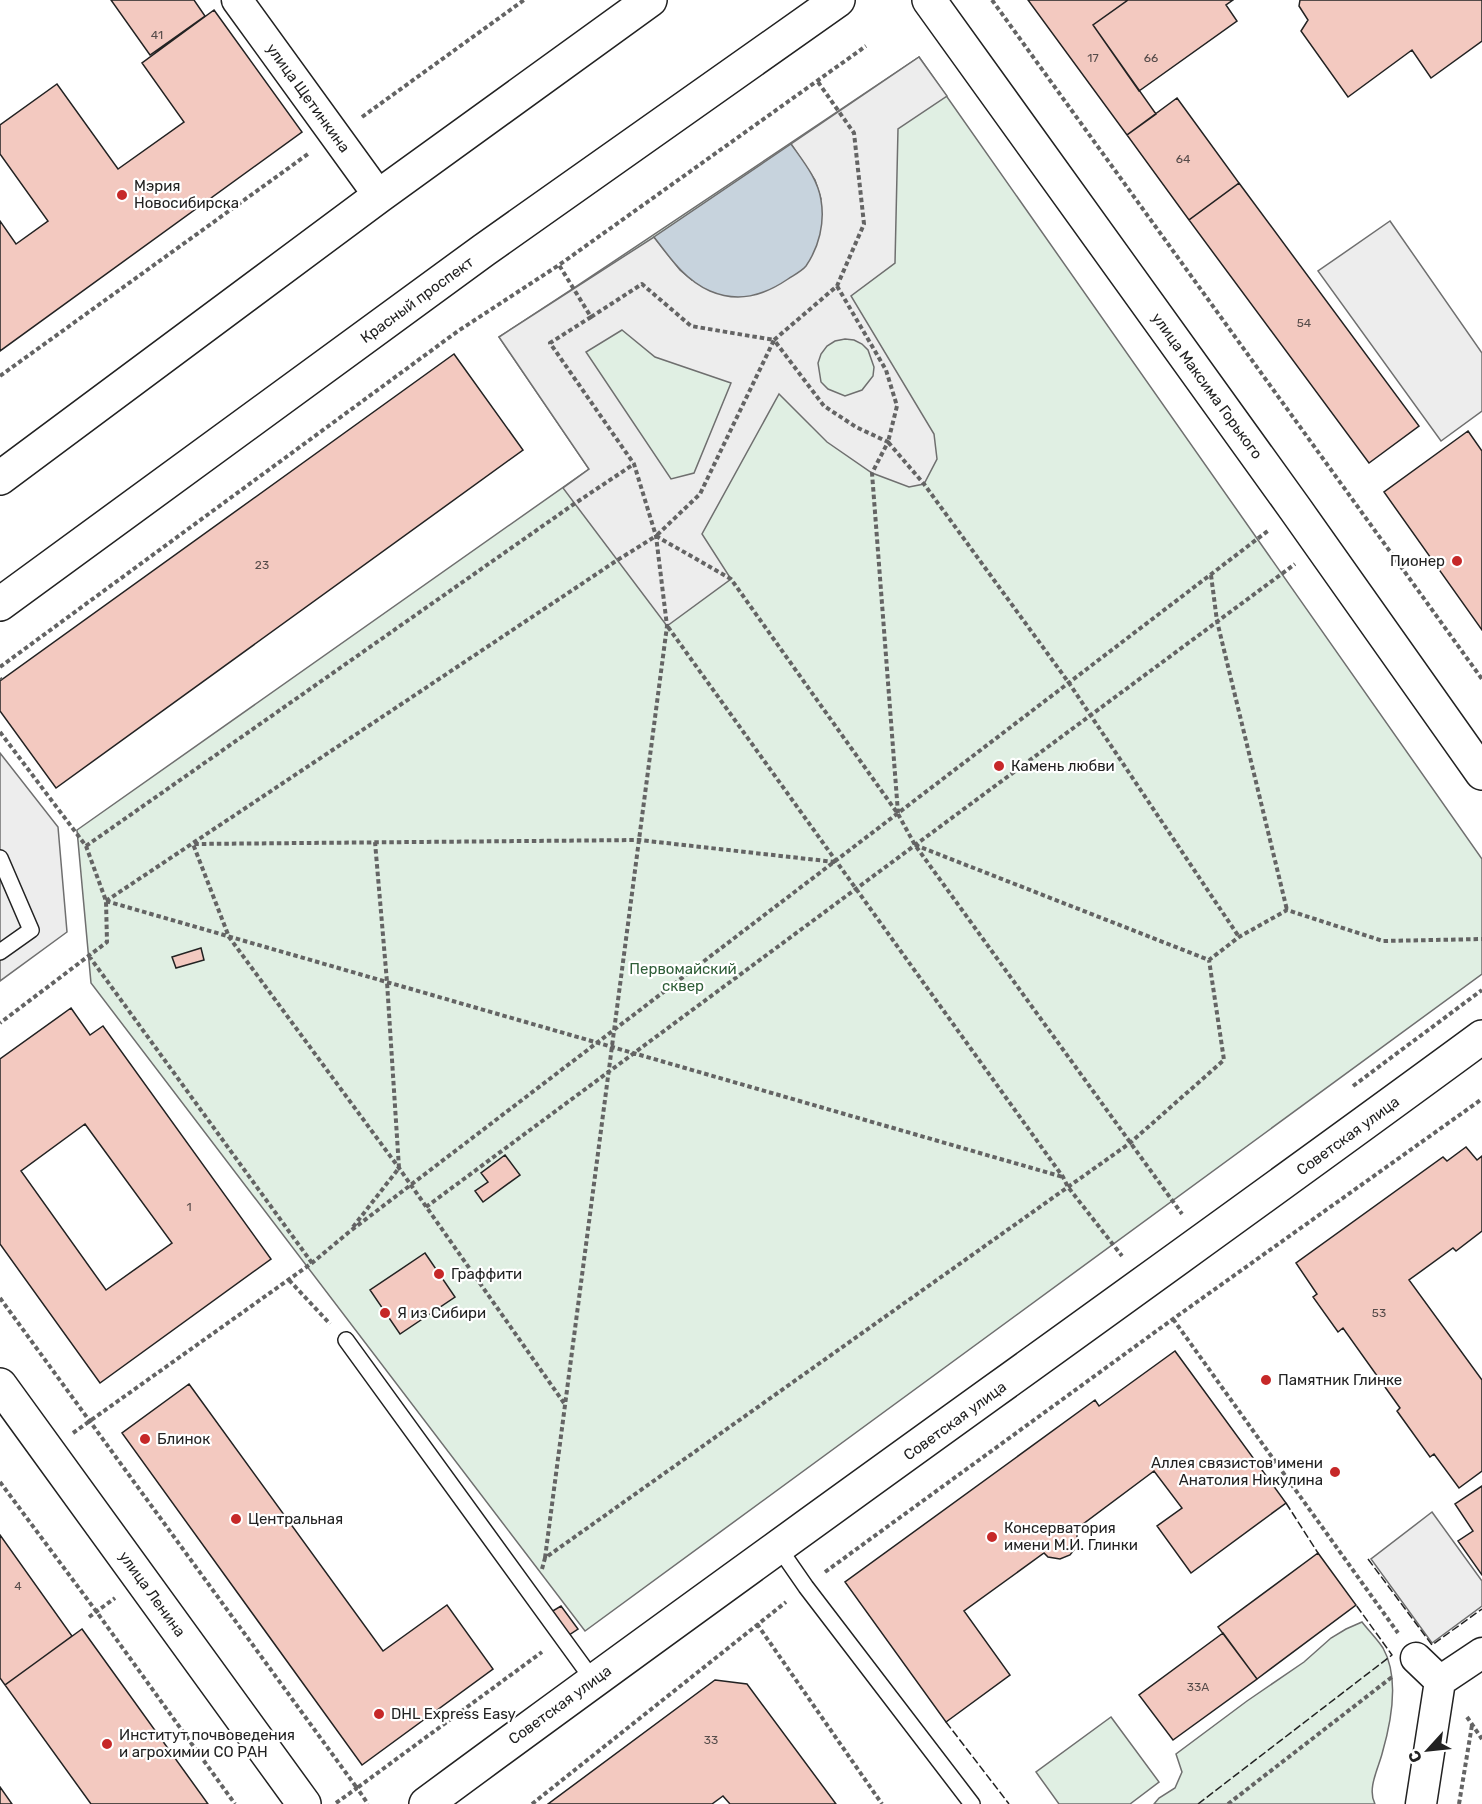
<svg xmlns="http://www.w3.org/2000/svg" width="1482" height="1804" viewBox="0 0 1482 1804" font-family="Rubik,sans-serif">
<rect width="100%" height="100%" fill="#fff"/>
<path fill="#e0efe3" stroke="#6f6f6f" stroke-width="1.5" d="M919 57 1482 859V974L585 1631 91 983 77 830 589 469 499 337 574 288Z
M1362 1622C1369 1631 1377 1639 1383 1648 1400 1678 1391 1723 1382 1754 1378 1769 1367 1789 1375 1804H1154L1159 1798 1175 1788 1182 1772 1176 1754 1247 1701 1304 1662 1331 1638 1346 1629Z
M1111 1717 1159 1782 1130 1804H1059L1036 1772Z"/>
<path fill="#ededed" stroke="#6f6f6f" stroke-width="1.5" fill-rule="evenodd" d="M919 57 947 96 898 129 895 263 851 296 934 434 937 459 924 484 909 487 872 473 827 442 779 394 702 534 731 579 667 626 563 488 589 469 499 337 654 237 680 270 692 280 821 199 815 180 791 144ZM622 330 655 357 731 383 694 473 671 479 586 352ZM845 339 854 340 862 344 868 350 874 367 873 376 862 390 845 396 828 389 821 382 818 363 821 354 827 346 835 341Z
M1390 221 1482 353V411L1441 441 1318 271Z
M0 753 58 827 67 932 0 981Z
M1432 1512 1482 1581V1606L1432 1643 1371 1559Z"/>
<path fill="#c7d3dd" stroke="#6f6f6f" stroke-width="1.5" d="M791 144C803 161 818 179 821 200 825 223 819 247 806 266 802 271 794 275 788 279 763 296 738 303 710 291 685 280 670 258 654 237Z"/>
<path fill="#f3c9c0" stroke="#222" stroke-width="1.5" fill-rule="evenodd" d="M111 0H194L205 16 150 55Z
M1028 0H1128L1093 25 1156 114 1127 135Z
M1128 0H1233L1226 5 1237 21 1139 91 1093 25Z
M1300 0H1482V41L1431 78 1412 50 1348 97 1301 31 1308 20 1299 6Z
M214 10 302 132 0 351V221L16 244 48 221 0 154V125L57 84 118 169 184 122 142 63Z
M1177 98 1239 183 1189 220 1127 135Z
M1239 183 1419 426 1369 463 1189 220Z
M454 354 523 450 56 788 0 711V681Z
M1468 431 1482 451V630L1384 492Z
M201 948 204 960 176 968 172 957Z
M71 1008 90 1035 103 1026 271 1259 100 1383 0 1244V1059ZM85 1124 172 1243 106 1290 21 1171Z
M1466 1147 1477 1160 1482 1156V1231L1456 1251 1453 1248 1409 1280 1482 1380V1471L1459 1488 1434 1454 1430 1457 1397 1411 1400 1408 1343 1328 1338 1332 1313 1297 1317 1294 1296 1263 1443 1157 1447 1161Z
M505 1155 520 1175 483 1202 475 1191 488 1182 481 1173Z
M425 1253 455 1297 400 1334 370 1290Z
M1175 1351 1286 1503 1191 1573 1157 1526 1182 1508 1154 1471 1075 1530 1077 1534V1546L1070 1555 1060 1559 1048 1557 1044 1553 964 1611 1010 1675 946 1722 845 1582 1095 1400 1099 1406Z
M189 1384 383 1651 447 1605 493 1669 362 1765 122 1433Z
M1482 1486V1575L1458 1541 1473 1531 1455 1504Z
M0 1535 72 1636 5 1685 0 1678Z
M1318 1553 1356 1605 1257 1679 1218 1627Z
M561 1606 578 1629 569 1635 551 1612Z
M82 1629 208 1804H91L5 1685Z
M1223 1633 1257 1679 1173 1740 1139 1695Z
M715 1680 747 1684 836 1804H730L723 1796 712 1804H548Z
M0 1787 12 1804H0Z"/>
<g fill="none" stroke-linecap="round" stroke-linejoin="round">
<defs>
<path id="lane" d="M0 858 31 930 0 952
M346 1340 593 1680
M779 1548 806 1587 972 1804"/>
<path id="street" d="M237 0 379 196
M1416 1658 1440 1681
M1421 1804 1440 1681 1482 1653"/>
<path id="secondary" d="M929 0 1296 510 1482 773
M0 1385 304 1804
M426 1804C776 1545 1131 1295 1482 1037"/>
<path id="primary" d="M0 478 379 196 650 0
M0 604 484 250 838 0"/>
</defs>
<use href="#lane" stroke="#222" stroke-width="18"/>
<use href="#street" stroke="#222" stroke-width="33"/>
<use href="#secondary" stroke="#222" stroke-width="36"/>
<use href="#primary" stroke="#222" stroke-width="36"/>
<path stroke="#646464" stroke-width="4" stroke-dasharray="4.5 3" stroke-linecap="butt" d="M992 0 1482 679
M818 82 854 133 864 224 837 286 774 340 824 406 856 427 888 442 872 473 898 813
M362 117 524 0
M837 286 886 370 897 406 888 442 924 484 1069 683 1239 937
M591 317 642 284 691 326 774 340 700 494 656 536
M0 376 308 154
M1211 575 1217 621 1287 910
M668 627 1063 1177 1068 1187 1122 1256
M0 667 458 331 559 265 866 46
M0 678 1 680
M0 732 86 846 106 901 107 942 0 1023
M915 845 1209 960 1239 937 1287 910 1383 941 1482 939
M86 846 574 504 634 464
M106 901 616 561 656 536 731 579 898 814 915 845 1182 1214
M106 901 1063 1177
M89 956 312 1263
M1353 1086 1482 990
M426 1207 1295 564
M353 1227 399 1168 387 982 375 842
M289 1280 330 1324
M0 1298 357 1788 542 1652
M1173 1319 1398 1633
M564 1403 399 1168 229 937 193 844 639 840 835 862
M73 1433 312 1263 349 1232 1269 530
M0 1482 96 1611 235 1804
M545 1558 667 626 656 536 634 464 550 343 591 317 559 265
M542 1569 545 1558 1130 1143 1224 1060 1209 960
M825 1572 1173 1319 1482 1099
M89 1617 115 1598
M757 1624 882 1804
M1467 1717 1482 1739
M336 1803 357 1788 368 1804
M532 1804 786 1602
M1228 1804 1392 1677
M1459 1804 1472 1725"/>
<use href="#lane" stroke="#fff" stroke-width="15"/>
<use href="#street" stroke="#fff" stroke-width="30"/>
<use href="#secondary" stroke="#fff" stroke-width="33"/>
<use href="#primary" stroke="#fff" stroke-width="33"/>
<path stroke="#222" stroke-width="1.5" stroke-dasharray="8 3" stroke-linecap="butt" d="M1286 1503 1318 1553
M1368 1559 1432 1645 1482 1609
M946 1722 1009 1804
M1198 1804 1392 1655 1356 1605"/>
</g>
<g fill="#c62828" stroke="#fff" stroke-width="2">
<circle cx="122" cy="195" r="6"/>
<circle cx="1457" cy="561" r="6"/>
<circle cx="999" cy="766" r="6"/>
<circle cx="439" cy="1274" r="6"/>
<circle cx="385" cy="1313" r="6"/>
<circle cx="1266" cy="1380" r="6"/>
<circle cx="145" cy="1439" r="6"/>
<circle cx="1335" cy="1472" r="6"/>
<circle cx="236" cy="1519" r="6"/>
<circle cx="992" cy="1537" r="6"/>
<circle cx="379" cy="1714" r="6"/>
<circle cx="107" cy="1744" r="6"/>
</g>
<g text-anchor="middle" stroke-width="4.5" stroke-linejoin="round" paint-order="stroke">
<g font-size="12" fill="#564c4a">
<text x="157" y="39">41</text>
<text x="1093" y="62">17</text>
<text x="1151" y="62">66</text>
<text x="1183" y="163">64</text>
<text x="1304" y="327">54</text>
<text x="262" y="569">23</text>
<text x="189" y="1211">1</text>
<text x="1379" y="1317">53</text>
<text x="18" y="1590">4</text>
<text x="1198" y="1691">33А</text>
<text x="711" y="1744">33</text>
</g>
<g font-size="15" fill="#222" stroke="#fff">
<text transform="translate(308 98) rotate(54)" y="5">улица Щетинкина</text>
<text transform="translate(417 300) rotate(-36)" y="5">Красный проспект</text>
<text transform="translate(1207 386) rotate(54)" y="5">улица Максима Горького</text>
<text transform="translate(1348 1136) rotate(-36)" y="5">Советская улица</text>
<text transform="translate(955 1421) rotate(-36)" y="5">Советская улица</text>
<text transform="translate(152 1594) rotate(54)" y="5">улица Ленина</text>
<text transform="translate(560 1705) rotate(-36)" y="5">Советская улица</text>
</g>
<g font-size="15" fill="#222" stroke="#fff" text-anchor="start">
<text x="134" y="191">Мэрия<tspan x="134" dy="17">Новосибирска</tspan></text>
<text x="1445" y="566" text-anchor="end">Пионер</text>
<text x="1011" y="771">Камень любви</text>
<text x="451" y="1279">Граффити</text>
<text x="397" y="1318">Я из Сибири</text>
<text x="1278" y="1385">Памятник Глинке</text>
<text x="157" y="1444">Блинок</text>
<text x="1323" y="1468" text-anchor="end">Аллея связистов имени<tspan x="1323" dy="17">Анатолия Никулина</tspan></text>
<text x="248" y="1524">Центральная</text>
<text x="1004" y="1533">Консерватория<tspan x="1004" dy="17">имени М.И. Глинки</tspan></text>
<text x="391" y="1719">DHL Express Easy</text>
<text x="119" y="1740">Институт почвоведения<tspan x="119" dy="17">и агрохимии СО РАН</tspan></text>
</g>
<g font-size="15" fill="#2f5e38" stroke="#fff">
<text x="683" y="974">Первомайский<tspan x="683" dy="17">сквер</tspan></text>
</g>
</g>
<g transform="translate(1428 1750) rotate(243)" stroke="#ffffff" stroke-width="4.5" paint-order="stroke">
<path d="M0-4.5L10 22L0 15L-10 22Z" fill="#222222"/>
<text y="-9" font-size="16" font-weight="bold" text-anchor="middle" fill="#222222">С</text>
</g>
</svg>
